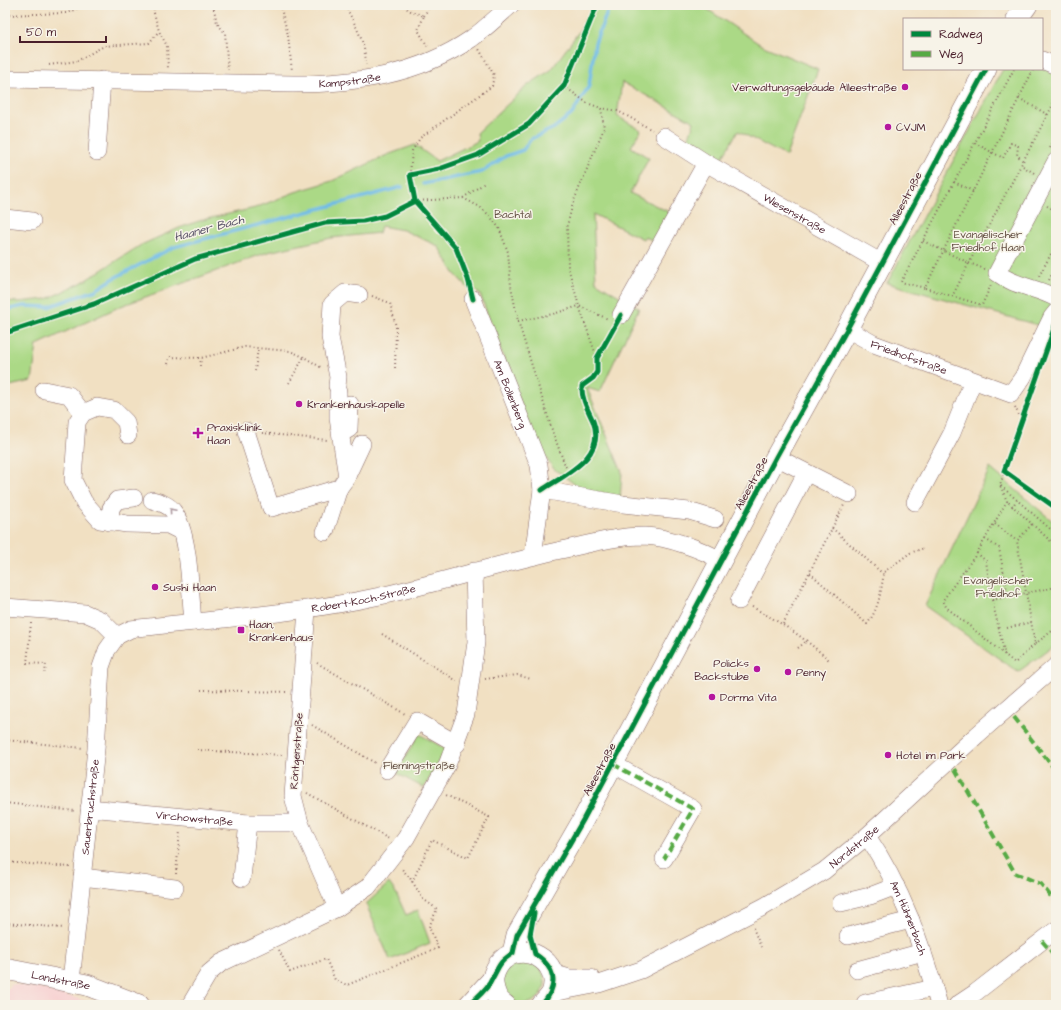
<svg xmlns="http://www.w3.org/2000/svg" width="1061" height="1010" viewBox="0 0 1061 1010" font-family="'Architects Daughter',sans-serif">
<rect width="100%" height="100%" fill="#f7f3e8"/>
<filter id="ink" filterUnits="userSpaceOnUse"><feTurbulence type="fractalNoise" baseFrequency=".025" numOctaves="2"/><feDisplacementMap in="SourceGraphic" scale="8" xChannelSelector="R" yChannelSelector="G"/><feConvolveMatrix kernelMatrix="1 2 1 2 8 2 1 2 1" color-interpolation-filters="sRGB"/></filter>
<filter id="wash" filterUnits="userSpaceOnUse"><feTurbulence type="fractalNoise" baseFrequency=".012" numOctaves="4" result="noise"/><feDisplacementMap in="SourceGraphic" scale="16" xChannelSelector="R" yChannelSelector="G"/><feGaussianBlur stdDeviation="0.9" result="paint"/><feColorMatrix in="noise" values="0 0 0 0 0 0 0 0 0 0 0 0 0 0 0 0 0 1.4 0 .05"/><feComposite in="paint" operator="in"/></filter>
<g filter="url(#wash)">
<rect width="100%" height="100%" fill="#f1e0c2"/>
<path fill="#f7cfd0" d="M11 984 37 987 100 1005H5V989L9 988Z"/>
<path fill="#abd986" stroke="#7a7c58" d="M593 5H701L761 45 818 69 786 156 738 131 720 161 687 143 694 122 622 82 617 116 641 130 631 147 649 158 630 193 675 215 659 245 645 236 643 239 593 214 596 282 639 308 600 392 587 388 622 472 620 500 580 488 554 469 536 445 480 294 468 288 454 273 438 246 403 230 381 226 379 233 331 238 268 252 121 306 37 345 32 381 5 387V301L18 302 47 299 81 283 141 245 179 228 202 220 255 208 295 192 332 181 387 155 415 145 437 161 478 141 477 133 528 85 551 70 588 19Z
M1056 61V303L1041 326 887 283 1003 69H1042Z
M990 468 1056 524V644L1018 672 925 606Z
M419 734 446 749 424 788 396 773Z
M389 883 396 893 406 915 418 910 430 943 390 960 366 904Z
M501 982a22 22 0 1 1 44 0a22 22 0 1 1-44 0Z"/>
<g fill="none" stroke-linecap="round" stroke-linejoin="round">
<path stroke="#6ebbe8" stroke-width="3.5" d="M423 184 482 172 506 156 523 150 531 139 554 128 572 114 589 86 595 43 610 5
M5 310 24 306 48 307 96 290 116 277 174 247 402 187"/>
</g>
</g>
<g filter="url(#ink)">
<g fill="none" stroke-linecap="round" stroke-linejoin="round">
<defs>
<g id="minor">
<path d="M1042 60 1056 66"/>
<path id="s1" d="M5 79 293 84C356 84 418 75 471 39 485 29 498 16 511 5"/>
<path id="s2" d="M664 136 706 163 882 263"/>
<path d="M97 152 102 80"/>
<path d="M1056 161 997 273C1016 287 1036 287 1056 298"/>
<path d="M5 218 32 221"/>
<path id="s3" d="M473 299 539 465 542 490 533 556"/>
<path d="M621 315 706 163"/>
<path id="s4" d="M847 329 874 344 1011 394 1023 377 1052 317 1056 312"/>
<path d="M337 386 338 377 330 337 332 304 345 293 359 295"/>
<path d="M44 390 69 395 83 413"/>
<path d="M246 431 271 508 339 488 347 477 338 418V392"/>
<path d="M344 432 349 429 350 404"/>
<path d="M128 435 126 422 114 410 97 407 83 413 77 422 73 480 84 502 100 520 127 524 168 525 182 532"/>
<path d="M776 457 849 494"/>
<path d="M347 476 362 444"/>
<path d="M542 490 623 504 689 511 715 519"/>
<path d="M152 500C159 502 168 504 173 511 190 532 190 594 193 622"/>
<path d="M915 502 952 433 973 381"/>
<path d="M110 522 111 508 117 500 134 498"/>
<path d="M325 532 339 488"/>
<path d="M739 601 806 473"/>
<path d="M5 607 85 613 101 620 117 636"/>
<path d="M307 610 293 796 300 823 337 908"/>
<path d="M613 764 693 809 664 859"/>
<path d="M387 770 417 721 457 744"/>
<path id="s5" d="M89 808 248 823H300"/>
<path id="s6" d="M867 836C902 888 922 945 939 1005"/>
<path d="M82 877 175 888"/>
<path d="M242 878 248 823"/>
<path d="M841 903 870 896 896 886"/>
<path d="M848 936 911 920"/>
<path d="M857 970 923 952"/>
<path d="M552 973 569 978H591"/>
<path id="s7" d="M71 981 96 749 101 667 107 650 117 636 131 629C214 619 298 614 380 596 443 582 504 562 566 549 592 543 618 536 644 536 668 537 701 549 722 561"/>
<path id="s8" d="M552 993 599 984 641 970 765 906 824 871 867 836 977 735 1056 666"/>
<path d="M865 1003 934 988"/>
<path d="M190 1005 209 973 221 963 337 908 368 887 406 838 447 765 466 714 476 642 474 571"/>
<path d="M957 1005 975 993 1056 930"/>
</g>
<g id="major">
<path d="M1017 19 1027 5"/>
<path d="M513 953 517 935 583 820 776 457 847 329 986 69"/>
<path id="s9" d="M5 969 87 985 139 1005"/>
<path d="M469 1005 492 980"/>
<path d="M505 1005C498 1001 494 992 493 984 492 977 495 970 499 964 520 937 564 961 552 993 550 997 545 1002 542 1005"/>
</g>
</defs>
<use href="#minor" stroke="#846360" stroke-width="18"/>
<use href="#major" stroke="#846360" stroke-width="22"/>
<path stroke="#846360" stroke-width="2" stroke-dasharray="1 3" stroke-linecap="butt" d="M153 5 154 13 159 31 167 46 168 69
M213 5 217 23 225 33 228 70
M280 5 288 35 292 71
M345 5C356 27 365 40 366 65
M405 5 408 10 424 16 418 30 428 47
M5 15 67 13 85 5
M424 16 430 5
M49 65 77 61 104 46 149 43 159 31
M1014 69 901 282 925 288 1033 70
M564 86 587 103 601 108 604 128 573 203 567 226 568 267 579 306 597 358
M1019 98 1048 115
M601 108 618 111 652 130
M975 143 1003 158 1011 143 1018 146 1017 155 1023 161
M1050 148 1056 137
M1034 173 1021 165 1056 99
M410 175 412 151 420 138 492 86 494 75 479 49
M954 182 973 191
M463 198 486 182
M415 201 463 198 480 207 490 216 499 228 508 252 511 286 518 321 553 433 568 473
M1047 206 1056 211
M923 241 969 263 952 297
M985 269 969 263 1021 165
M1039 276 1056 245
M1049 280 1056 267
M925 288 982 305 991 285
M372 296 390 303 396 327 395 370
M518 321 553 314 579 306 608 319
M168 364 169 357 201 358 245 347 290 351 304 357
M200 366 201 358
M255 371 258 348
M289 383 304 357 322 368
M1034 388 1000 485 1007 501 977 553 986 561 992 600 1056 587
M1015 407 1022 421
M226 429 233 430
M262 433 327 440
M1004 471 1056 508
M560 478 588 457 595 444 596 428 581 393 582 386 593 378 597 372V358L614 326
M1001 486 1056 534
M1012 507 1017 500
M995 524 1017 541
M1032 524 1055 545 1056 553
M832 528 883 574
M985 539 999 548 1008 596
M977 553 943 600 946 607 1015 663 1035 644 1017 541 1032 524 1007 501
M810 573 867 624C879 609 881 591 884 572L910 553 924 548
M992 600 1005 655
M752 607C782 623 805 638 830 661
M31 623 27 663 46 664 45 673
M783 624 844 505
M1007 628 1032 622
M382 634 457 681
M1035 644 1056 628
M798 648 808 640
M317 663 405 714
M485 679 517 675 531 679
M201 690 288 692
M312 725 375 763
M5 740 83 748
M197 750 282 755
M307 793 389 839
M5 803 75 811
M5 862 70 867
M176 874 180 831
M412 882 432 840 468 858 489 817 446 795
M5 923 64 928
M753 928 761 947
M279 950 290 972 326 959 335 980 347 985 438 948 429 927 437 909 423 899 410 878 401 868"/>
<use href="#minor" stroke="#fff" stroke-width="17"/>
<use href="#major" stroke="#fff" stroke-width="21"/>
<path stroke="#57aa44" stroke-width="4" stroke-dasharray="8 4" stroke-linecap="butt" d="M1014 717 1056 771
M613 764 693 809 664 859
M955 769 1015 873 1041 884 1056 903
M1042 941 1056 957"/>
<defs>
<path id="cycleway" d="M473 299 468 279 456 248 415 201 410 175 439 169 478 155 529 124 564 86 597 5
M1056 323 1004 471 1056 508
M5 333 94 304 195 259 325 223 363 221 385 216 415 201
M542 490C566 474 607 456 593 421 588 410 581 398 582 386L593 378 597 372V358L621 315
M534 913 530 935 535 954C556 968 559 985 542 1005
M469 1005C477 997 488 989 492 979 500 965 498 963 513 953L517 935 583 820 776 457 847 329 986 69"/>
</defs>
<use href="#cycleway" stroke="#f7f3e8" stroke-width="8"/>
<use href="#cycleway" stroke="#00873e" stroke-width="5"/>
</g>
<defs><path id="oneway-chevron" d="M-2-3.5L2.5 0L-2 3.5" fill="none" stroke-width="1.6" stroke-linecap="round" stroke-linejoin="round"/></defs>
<use stroke="#ae9aa0" href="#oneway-chevron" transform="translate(172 511) rotate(-131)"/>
</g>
<g fill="#b5179e" stroke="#f7f3e8" stroke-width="1.5">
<circle cx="905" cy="87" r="4"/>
<circle cx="888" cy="127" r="4"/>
<circle cx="299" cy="404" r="4"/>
<path d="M196 427h4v4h4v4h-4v4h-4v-4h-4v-4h4z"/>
<circle cx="155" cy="587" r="4"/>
<rect x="237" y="626" width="8" height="8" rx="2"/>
<circle cx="757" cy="669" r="4"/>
<circle cx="788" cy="672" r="4"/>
<circle cx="712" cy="697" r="4"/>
<circle cx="888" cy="755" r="4"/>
</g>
<g text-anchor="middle" stroke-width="3" stroke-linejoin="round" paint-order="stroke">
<g font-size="11" fill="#4a1f2b" stroke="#f7f3e8">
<text dy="4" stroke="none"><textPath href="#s1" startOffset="345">Kampstraße</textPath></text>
<text transform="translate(905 198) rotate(-62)" y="4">Alleestraße</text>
<text dy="4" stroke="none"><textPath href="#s2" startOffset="152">Wiesenstraße</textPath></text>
<text dy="4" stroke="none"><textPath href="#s4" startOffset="68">Friedhofstraße</textPath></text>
<text dy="4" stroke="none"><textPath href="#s3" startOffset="102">Am Bollenberg</textPath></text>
<text transform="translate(751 483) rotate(-62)" y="4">Alleestraße</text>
<text dy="4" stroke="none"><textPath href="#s7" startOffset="601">Robert-Koch-Straße</textPath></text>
<text transform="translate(296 751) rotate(-86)" y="4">Röntgenstraße</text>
<text transform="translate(599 769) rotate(-62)" y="4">Alleestraße</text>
<text dy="4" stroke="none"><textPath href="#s7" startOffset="175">Sauerbruchstraße</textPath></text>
<text dy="4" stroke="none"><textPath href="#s5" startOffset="106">Virchowstraße</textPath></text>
<text dy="4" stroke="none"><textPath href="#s8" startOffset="339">Nordstraße</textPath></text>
<text dy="4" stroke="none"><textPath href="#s6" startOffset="92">Am Hühnerbach</textPath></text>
<text dy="4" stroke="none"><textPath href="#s9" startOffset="57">Landstraße</textPath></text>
</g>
<g font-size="11" fill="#4a1f2b" stroke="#f7f3e8" text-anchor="start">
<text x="897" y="91" text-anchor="end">Verwaltungsgebäude Alleestraße</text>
<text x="896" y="131">CVJM</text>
<text x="307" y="408">Krankenhauskapelle</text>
<text x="207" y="431">Praxisklinik<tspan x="207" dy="13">Haan</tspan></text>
<text x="163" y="591">Sushi Haan</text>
<text x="249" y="628">Haan,<tspan x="249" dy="13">Krankenhaus</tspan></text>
<text x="749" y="667" text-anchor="end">Policks<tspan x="749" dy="13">Backstube</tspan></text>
<text x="796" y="676">Penny</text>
<text x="720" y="701">Dorma Vita</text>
<text x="896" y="759">Hotel im Park</text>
</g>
<g font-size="11" fill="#624e42" stroke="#f7f3e8">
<text x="513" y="218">Bachtal</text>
<text x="988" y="238">Evangelischer<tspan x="988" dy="13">Friedhof Haan</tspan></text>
<text x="998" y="584">Evangelischer<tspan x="998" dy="13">Friedhof</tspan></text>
<text x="419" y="769">Flemingstraße</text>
</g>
<g font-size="12" font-style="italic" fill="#554e64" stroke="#f7f3e8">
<text transform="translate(209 228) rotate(-15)" y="4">Haaner Bach</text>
</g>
</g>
<rect width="1061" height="1010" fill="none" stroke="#f7f3e8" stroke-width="20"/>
<rect x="903" y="18" width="140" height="52" fill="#f7f3e8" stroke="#b29e9c"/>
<rect x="911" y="31" width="20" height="6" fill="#00873e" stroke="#b29e9c"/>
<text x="939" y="38" font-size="12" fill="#4a1f2b">Radweg</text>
<rect x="911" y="51" width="20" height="6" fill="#57aa44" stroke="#b29e9c"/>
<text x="939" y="58" font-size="12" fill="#4a1f2b">Weg</text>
<path d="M20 36v6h86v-6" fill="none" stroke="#4a1f2b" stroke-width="2"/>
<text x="26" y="36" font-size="12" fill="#4a1f2b" stroke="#f7f3e8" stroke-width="3" paint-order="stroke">50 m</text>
</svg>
